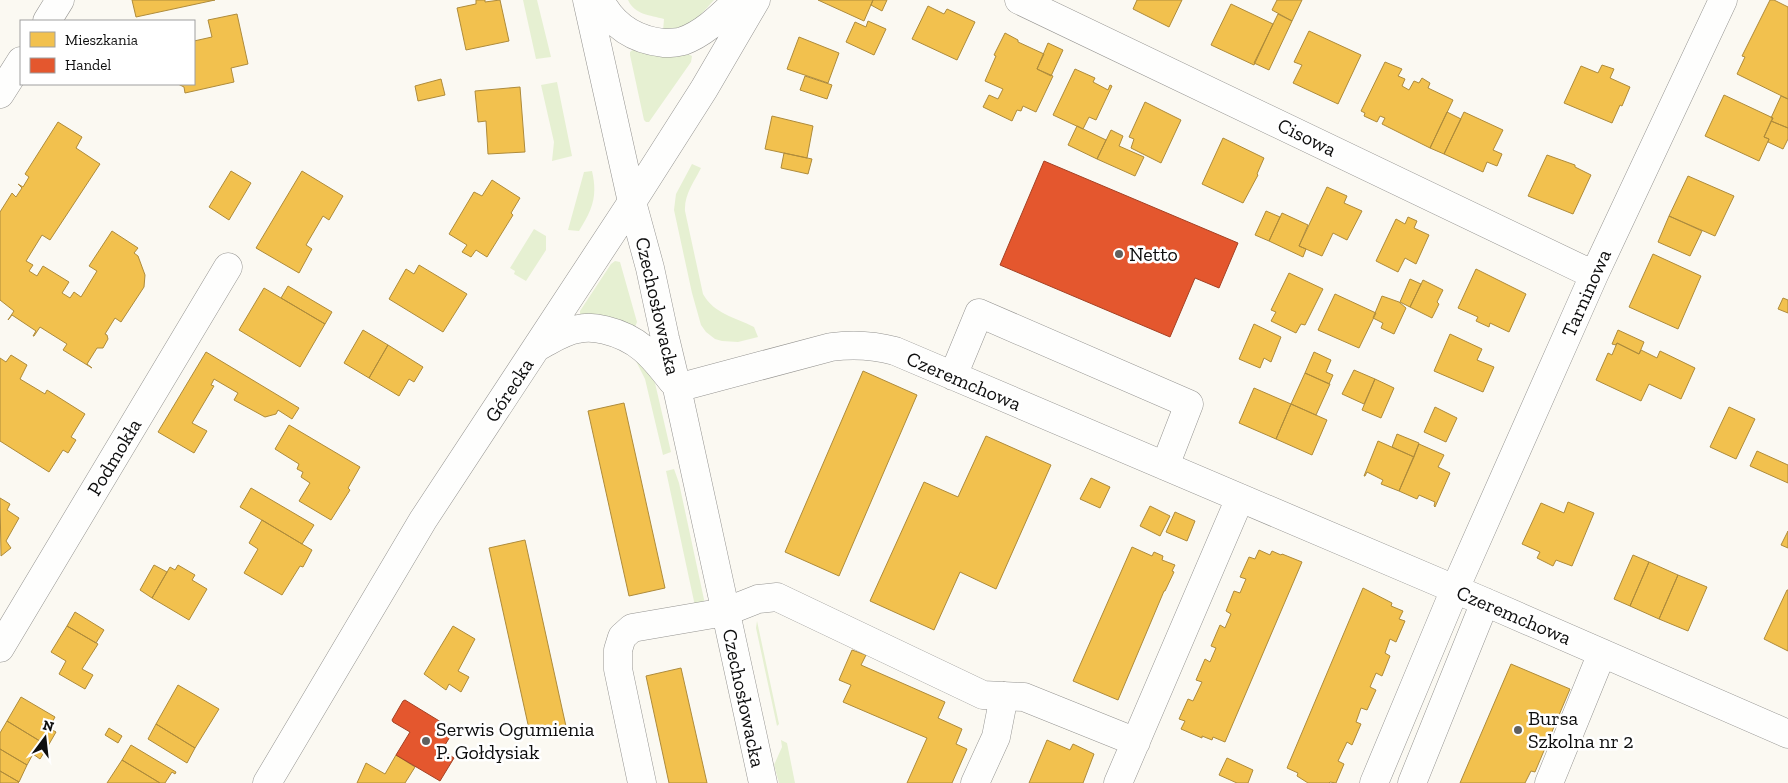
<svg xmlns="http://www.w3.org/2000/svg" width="1788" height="783" viewBox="0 0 1788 783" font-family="'Zilla Slab',serif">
<rect width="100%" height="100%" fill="#fbf9f2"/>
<path fill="#e6f0d2" d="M523 0H537L551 57 536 59Z
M628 0H714C696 20 691 27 663 31L664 19C650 15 635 15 628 0Z
M634 49 688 54 692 56 691 62 649 122H646L644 120 630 55V52Z
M557 82 572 156 552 161 554 142 541 85Z
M692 164 701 168C694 182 684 195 685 211L703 294C714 314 735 317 754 327L758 337 738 342 722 341 715 339 706 332 701 325 692 293 674 210 676 194Z
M592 171C598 197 592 210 579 231L568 230 584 172Z
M534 229 546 236V250L526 281 514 274 515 271 510 268Z
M615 261 620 262 637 322 635 327 580 316V311L611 264Z
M633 355 651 374 655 383 671 452 663 455 645 379Z
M674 469 679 483 705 604 695 606 666 471Z
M757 621 779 724 777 726 756 628Z
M781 740 787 743 795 783H779L774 765 782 747Z"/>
<path fill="#f2c14e" stroke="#ae8b3b" d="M132 0H215L136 17Z
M476 0H485V2L500 0 509 41 466 50 457 8 476 4Z
M818 0H873L864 21Z
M873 0H887L882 11 871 5Z
M1137 0H1182L1169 27 1133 9Z
M1277 0H1302L1292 21 1272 10Z
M1770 0H1774L1788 7V99L1737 74 1745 57 1742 56Z
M1231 4 1273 24 1254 65 1211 45Z
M928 6 944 14 947 9 975 22 957 60 912 39Z
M237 14 248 64 231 68 234 82 185 93 184 87 178 84H194V41L212 37 208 20Z
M1278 14 1292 21 1269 70 1254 63Z
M868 21 886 29 874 55 846 42 855 22 866 27Z
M1309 31 1361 55 1338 104 1293 83 1302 65 1294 62Z
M1005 33 1018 40V42L1044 54 1037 69 1053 76 1036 112 1023 106 1021 111 1017 110 1012 121 983 107 989 95 998 99 1003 89 985 81 996 56 994 55Z
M799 37 839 53 828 83 787 69Z
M1048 43 1063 50 1051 76 1037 69Z
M1385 62 1402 69 1398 76 1405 79 1402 86 1409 90 1414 81 1419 83 1422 78 1430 83 1428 88 1453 100 1430 148 1382 124 1385 118 1380 116 1377 122 1364 116 1365 113 1361 111Z
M1602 65 1614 69 1610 78 1630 87 1622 106 1620 105 1612 123 1564 103 1581 66 1598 73Z
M1075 69 1095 78 1093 82 1108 90 1110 85 1112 86 1096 120 1089 117 1083 129 1053 115Z
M805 76 832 85 827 99 800 90Z
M441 79 445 95 418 101 415 86Z
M520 87 525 152 488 154 486 121 478 122 475 91Z
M1724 95 1773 118 1764 137 1769 139 1759 161 1705 136Z
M1781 96 1788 99V128L1771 121 1773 118H1771Z
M1145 102 1181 120 1161 163 1131 148 1134 139 1129 137Z
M1447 112 1461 119 1444 154 1430 148Z
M1464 112 1503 130 1493 150 1502 154 1497 166 1487 162 1483 172 1444 154Z
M772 116 813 126 807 158 765 149Z
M1771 121 1788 128V139L1783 149 1768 142 1769 139 1764 137Z
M58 122 82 137 76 148 100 164 50 240 42 235 26 261 33 265 29 271 37 276 43 266 69 282 62 293 70 298 74 292 81 297 97 271 89 266 112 231 138 248 134 253 138 256 145 275 144 287 121 322 115 318 105 334 107 335 108 339 103 348H97L87 364 92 368 63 350 67 344 40 327 34 336H33L36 331 12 315 8 320 14 311 0 300V212L12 193 16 197 22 188 18 184 23 187 29 177 25 174Z
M1077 126 1106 140 1097 159 1068 145Z
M1111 130 1123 136 1119 146 1144 157 1135 176 1097 159Z
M1223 138 1264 158 1257 174 1258 175 1243 203 1202 184Z
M784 153 812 159 808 174 781 168Z
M1547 155 1575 165V167L1591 175 1573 214 1528 196Z
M231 171 251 183 229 220 209 207Z
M302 171 343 196 329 220 323 216 306 245 312 249 299 273 256 248Z
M1688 176 1734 196 1715 236 1669 216Z
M492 180 520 198 511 213 513 215 487 257 476 250 471 257 462 252 467 245 449 234 474 192 482 196Z
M1327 187 1347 196 1344 203 1362 211 1347 240 1333 233 1322 256 1299 246Z
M1266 211 1280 217 1269 241 1255 235Z
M1282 213 1308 225 1299 246 1306 249 1303 257 1269 241Z
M1669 216 1702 231 1690 256 1658 242Z
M1408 217 1417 221 1414 228 1429 235 1416 264 1405 258 1398 272 1376 261 1396 219 1405 224Z
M1653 254 1701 276 1678 329 1629 307Z
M419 265 467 294 443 332 389 299 406 269 414 274Z
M1476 269 1526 294 1509 332 1490 323 1489 327 1476 321 1478 317 1458 308Z
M1289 273 1323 289 1305 325 1301 324 1296 333 1271 321 1276 312 1271 310Z
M1410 279 1421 284 1410 307 1400 302Z
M1423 280 1443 290 1437 302 1439 304 1432 318 1410 307Z
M288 286 332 312 325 324 281 298Z
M264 288 325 324 300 367 239 330Z
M1335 294 1376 313 1359 348 1318 330Z
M1382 296 1399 302 1406 308 1394 334 1381 328 1383 323 1373 318Z
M1783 298 1788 300V313L1778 309Z
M1254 324 1281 337 1271 362 1264 358 1260 368 1239 359Z
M363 330 388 345 369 378 344 363Z
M1618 330 1644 342 1639 354 1617 343 1616 345 1612 344Z
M1450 334 1482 349 1477 360 1494 367 1483 392 1434 371Z
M1617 343 1639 354 1641 350 1657 358 1660 351 1695 368 1681 399 1649 384 1641 401 1596 380 1608 353 1612 355Z
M388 345 423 367 414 382 409 379 399 396 369 378Z
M206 352 299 408 292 419 278 410 276 414 265 417 234 400 238 393 214 379 211 385 214 386 192 423 207 431 194 453 158 432Z
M1314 352 1331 360 1326 372 1333 375 1329 384 1305 373Z
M11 355 27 365 20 379 45 394 47 390 85 414 71 437 76 440 68 453 63 450 49 472 0 441V358L6 362Z
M1354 370 1375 379 1364 404 1342 394Z
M863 371 917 395 839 576 785 552Z
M1305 373 1330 384 1316 415 1291 404Z
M1375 379 1394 388 1381 418 1362 410Z
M1254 388 1291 404 1276 439 1239 423Z
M624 403 665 588 629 596 588 411Z
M1291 404 1327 420 1312 455 1276 439Z
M1435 407 1457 418 1446 442 1424 432Z
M1729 407 1755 419 1736 459 1710 447Z
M289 425 360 467 348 488 350 490 331 520 299 501 310 483 301 477 303 472 297 469 299 464 275 449Z
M1397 434 1419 443 1414 457 1392 447Z
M986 436 1051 465 996 589 960 572 934 630 870 601 924 482 958 497Z
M1378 441 1414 457 1399 491 1381 484 1383 480 1367 472 1365 476H1364Z
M1419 444 1444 455 1438 467 1450 473 1435 507 1434 506 1435 502 1419 495 1417 499 1399 491Z
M1757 451 1788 465V483L1750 466Z
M1091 478 1110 487 1100 508 1080 499Z
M251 488 314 525 302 544 240 507Z
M0 498 10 504 7 510 19 518 6 541 11 548 1 556Z
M1568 502 1594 513 1572 566 1556 560 1553 566 1537 558 1540 552 1522 544 1541 503 1564 513Z
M1150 506 1170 516 1160 536 1140 526Z
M1175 512 1195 521 1187 541 1166 532Z
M262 520 312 550 303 567 300 566 282 595 244 573 258 549 249 543Z
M1788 531V548L1781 545Z
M525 540 567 731 531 738 489 548Z
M1132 547 1152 556 1154 552 1163 556 1162 560 1175 565 1172 571 1174 572 1165 591H1164L1118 700 1073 681Z
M1259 550 1270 555 1272 551 1281 555 1282 554 1302 562 1225 742 1213 737 1212 740 1202 736V738L1181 729 1185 721 1179 719 1188 699 1193 701 1202 682 1196 680 1205 659 1210 662 1216 648 1211 646 1220 625 1225 628 1231 614 1226 611 1234 591 1240 593 1246 579 1240 577 1249 557 1255 559Z
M1633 555 1649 562 1630 606 1614 599Z
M1649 562 1678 575 1659 619 1630 606Z
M154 565 167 572 152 598 140 590Z
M178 565 195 575 192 580 207 589 189 620 152 598 170 567 175 570Z
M1678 575 1707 587 1688 631 1659 619Z
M1363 588 1392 603 1391 606 1403 611 1399 619 1405 621 1396 642 1390 639 1385 653 1390 656 1382 676 1376 673 1370 687 1376 690 1367 710 1361 708 1356 722 1361 724 1352 745 1347 742 1338 761 1344 764 1336 783 1330 782 1329 783H1308L1297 776 1298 773 1287 768Z
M1787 590H1788V651L1764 639Z
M75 612 104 630 96 643 67 626Z
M67 626 98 644 82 669 93 675 85 689 59 674 66 661 51 652Z
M453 626 475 639 458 671 469 677 461 692 449 684 446 690 424 674Z
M852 650 866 655 861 665 945 702 938 718 962 729 956 744 967 749 952 783H907L927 738 843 702 851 685 839 680Z
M1511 664 1570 689 1535 772 1531 771 1525 783H1460Z
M681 668 707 783H669L646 676Z
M178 685 219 709 195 748 156 724Z
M21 697 55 717 49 728 56 732 48 746 7 721Z
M7 721 48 746 40 759 33 754 27 765 0 749V733Z
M156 724 195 748 187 763 148 739Z
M109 728 122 736 118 743 105 735Z
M1047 740 1070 750 1073 744 1094 754 1083 783H1029Z
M131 745 176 772 175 774 172 772 165 783H160L122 760Z
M0 749 27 765 19 782 0 771Z
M396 755 415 767 405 783H357L366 763 385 774Z
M1227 758 1253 770 1248 783H1237L1219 775Z
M122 760 160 783H107Z
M0 771 19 782 18 783H0Z"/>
<path fill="#e4572e" stroke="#a44124" d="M1044 161 1238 243 1219 288 1195 278 1170 337 1000 265Z
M405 700 454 730 442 750 454 758 440 781 396 755 410 732 393 722 392 720 403 701Z"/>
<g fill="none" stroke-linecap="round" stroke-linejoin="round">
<defs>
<path id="minor" d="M587 0 632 202 650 268 665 338 677 388 763 783
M600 0C613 26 635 40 664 43 670 43 676 43 683 41 705 33 721 16 738 0
M1019 0 1594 275
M47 21 60 0
M0 94 21 61
M539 346C551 340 564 331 578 329 586 327 597 328 605 330 638 338 652 355 672 381
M953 376 979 313 1189 404 1165 466
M677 388 831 347C853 344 873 345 895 351L1485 602 1788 734
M0 648 228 267
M267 783 423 520 632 202 704 89 756 0
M642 783 618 669V650L622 637 632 628 725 612 758 599 777 597 983 695 1024 697 1136 742
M975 783 996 737 1004 696
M1118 783 1240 498
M1374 783 1455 589 1594 275 1723 0
M1412 783 1485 602
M1549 783 1602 653"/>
</defs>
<use href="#minor" stroke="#959491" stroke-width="29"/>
<use href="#minor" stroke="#fefefd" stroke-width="28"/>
</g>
<g fill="#61605e" stroke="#fff" stroke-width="2">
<circle cx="1119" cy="254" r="5"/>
<circle cx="1518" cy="730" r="5"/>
<circle cx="426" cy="741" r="5"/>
</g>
<g text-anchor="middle" stroke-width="5" stroke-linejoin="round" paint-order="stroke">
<g font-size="20" fill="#0e0e0e" stroke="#fff">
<text transform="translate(1307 137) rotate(26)" y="7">Cisowa</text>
<text transform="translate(1586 293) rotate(-66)" y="7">Tarninowa</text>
<text transform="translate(658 306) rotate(77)" y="7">Czechosłowacka</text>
<text transform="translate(964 381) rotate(23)" y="7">Czeremchowa</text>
<text transform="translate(509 390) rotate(-57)" y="7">Górecka</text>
<text transform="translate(114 457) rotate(-59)" y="7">Podmokła</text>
<text transform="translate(1514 615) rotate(23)" y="7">Czeremchowa</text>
<text transform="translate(744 698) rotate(78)" y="7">Czechosłowacka</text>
</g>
<g font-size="20" fill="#0e0e0e" stroke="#fff" text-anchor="start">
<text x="1129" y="261">Netto</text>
<text x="1528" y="725">Bursa<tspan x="1528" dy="23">Szkolna nr 2</tspan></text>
<text x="436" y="736">Serwis Ogumienia<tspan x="436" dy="23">P. Gołdysiak</tspan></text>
</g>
</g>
<rect x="20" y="20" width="175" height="65" fill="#ffffff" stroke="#9f9f9f"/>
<rect x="30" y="32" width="25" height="15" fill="#f2c14e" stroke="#9f9f9f"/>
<text x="65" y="45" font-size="15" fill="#0e0e0e">Mieszkania</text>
<rect x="30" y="58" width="25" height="15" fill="#e4572e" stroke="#9f9f9f"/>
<text x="65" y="70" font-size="15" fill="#0e0e0e">Handel</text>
<g transform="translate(45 738) rotate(15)" stroke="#ffffff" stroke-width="4" paint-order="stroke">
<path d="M0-4L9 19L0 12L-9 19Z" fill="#0e0e0e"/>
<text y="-8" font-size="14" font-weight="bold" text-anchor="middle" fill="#0e0e0e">N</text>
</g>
</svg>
